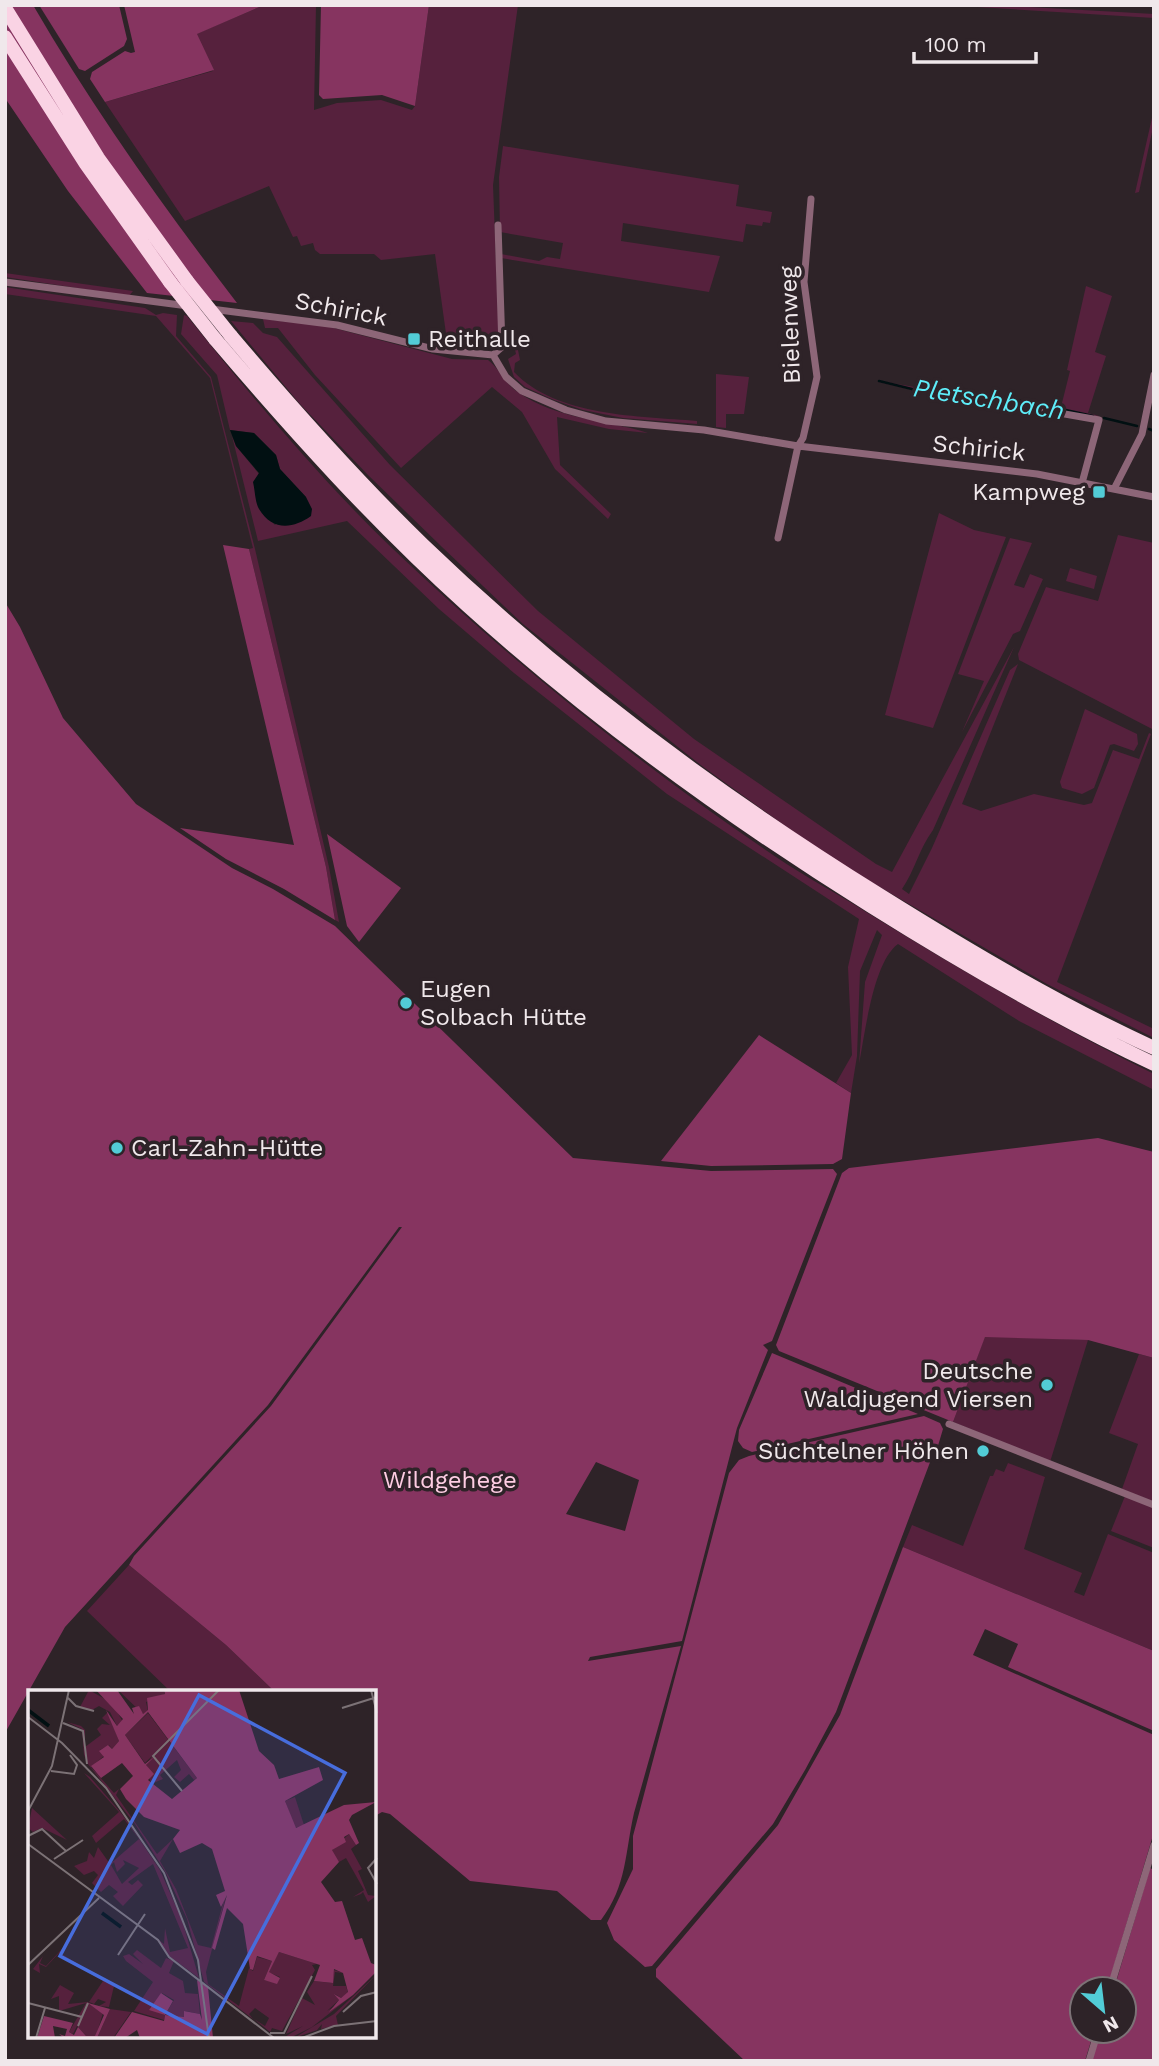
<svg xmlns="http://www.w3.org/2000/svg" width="1159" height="2066" viewBox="0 0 1159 2066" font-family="'Work Sans',sans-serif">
<rect width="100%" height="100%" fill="#2e2328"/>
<path fill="#56213d" d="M264 5H316L314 110 337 103 381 100 412 110 415 106 429 5H518L493 185 499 340 482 342 447 341 435 254 381 260 374 254H320L315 250 313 243 301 246 297 236 293 237 269 186 185 221 105 102 213 71 196 34Z
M945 5H994L1154 14V18Z
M1154 109V123L1139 192 1135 193Z
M503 146 739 185 736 206 772 212 770 223 763 222 762 226 746 224 743 242 623 223 621 241 720 256 709 292 501 258V254L539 261 547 257 560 259 563 243 500 232 499 177Z
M5 273 133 291 129 296 5 277Z
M1086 286 1112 296 1095 352 1106 356 1088 413 1099 416 1098 418 1029 403 916 391 878 382V380C939 394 1000 395 1061 407L1070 371 1067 370Z
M5 287 145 308 156 315 163 313 177 315 176 336 211 377 255 549 329 867 339 922 335 920 326 867 249 549 253 548 210 378 156 316 5 294Z
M184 315 187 316C252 397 318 477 393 549 512 662 640 765 776 857 805 877 837 893 866 912 960 970 1055 1025 1154 1074V1090L1019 1021 898 944C873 962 865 1034 859 1064L865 982 882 935 877 930 860 971 857 1056 851 1093 836 1083 852 1055 848 967 859 919 667 794 514 673 439 609 347 521 258 541 232 436 236 446 259 474V508L275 525 306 497 280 469 276 455 254 433 230 430 217 375 181 334Z
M263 319 326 326 452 359 488 360C500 369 505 384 518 392 557 420 605 419 648 433L609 429 557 417 560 465 611 514 608 519 555 469 522 412 492 387 401 468 315 375 278 328H265Z
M231 321 253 323 263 333 277 337 390 465 538 611 694 739 876 864 892 872 1014 647 933 830C919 849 915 870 902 889L909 894 932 848 1010 670 1018 664 962 804 981 811 1034 794 1084 805 1092 803 1113 750 1139 759 1149 733 1151 734 1057 982 1154 1029V1038L1047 984 828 857 702 766 523 624 442 547 368 475 299 403Z
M515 335 520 360 515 363 514 372C557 417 640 416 697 421V424L623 418 583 410 554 400 525 387 514 377 508 359 516 354 513 341 505 343 504 339Z
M716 374 749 377 744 414H726V428L716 427Z
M939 513 974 530 1006 537 933 728 885 715Z
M1118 535 1154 543V730L1019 660 1018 654 1046 587 1098 601Z
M1010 538 1032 543 1014 585 1024 588 1030 574 1043 579 1020 631 1013 634 962 732 984 681 958 674Z
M1070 568 1097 576 1094 589 1066 581Z
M1085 709 1137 734 1138 744 1134 751 1114 744 1110 745 1094 788 1082 794 1062 788 1060 782Z
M985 1336 1088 1340 1050 1462 953 1422Z
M1139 1354 1154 1358V1502L1122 1489 1138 1444 1109 1433Z
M1008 1463 1045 1477 1024 1549 1082 1573 1074 1592 1084 1596 1108 1534 1154 1553V1651L903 1547 912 1525 963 1546 990 1476H993L996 1469 1004 1472Z
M1125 1496 1154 1507V1548L1111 1531Z
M129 1565 226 1645 274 1691H170L87 1611Z"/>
<path fill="#863460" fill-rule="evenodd" d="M5 5H33C94 110 164 208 237 303L147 293 68 191 5 98Z
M39 5H119L127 39 124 46 85 71 79 69Z
M124 5H264L197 34 214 70 105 102 90 79 92 72 125 51 131 53 135 52Z
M321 5H429L415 106 382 95 323 99 319 95Z
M223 545 249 549 326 867 335 920 284 889 226 859 180 828 294 845Z
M5 602 20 627 63 718 136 804 232 868 273 889 335 926 573 1158 711 1171 833 1169 837 1174 772 1341 763 1345 768 1350 737 1428 682 1641 590 1657 588 1661 681 1646 634 1813C625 1852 627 1886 601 1920H591L557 1891 470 1881 390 1814 382 1812 375 1816 374 1692 274 1691 226 1645 129 1565 134 1556 271 1406 402 1227H399L268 1405 65 1627 5 1733ZM596 1462 639 1480 625 1531 566 1514Z
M327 834 401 888 359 942 347 926Z
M759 1035 851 1093 842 1159 833 1164 711 1166 661 1161Z
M1098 1138 1154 1152V1358L1088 1340 985 1337 953 1422 779 1351 776 1345 842 1173 849 1168Z
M772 1353 918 1414 752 1452 743 1448 738 1441 739 1430Z
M924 1416 940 1423 943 1429 937 1449H935L836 1712 805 1770 773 1824 652 1966 645 1967 614 1940 607 1923 633 1869V1836L729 1473 739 1460 749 1456Z
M903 1547 1154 1651V1731L1008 1667 1018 1644 985 1629 973 1655 1154 1735V1832L1107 1989H1082V2031H1094L1085 2061H745L656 1977V1969L778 1825 840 1715Z
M1150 1868 1154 1870V2061H1092L1101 2031H1124V1989H1114Z"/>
<path fill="#011012" d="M230 430 254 433 276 455 280 469 306 497 312 509 311 516C293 529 272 531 259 509 255 502 255 490 253 482L259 473 236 446Z"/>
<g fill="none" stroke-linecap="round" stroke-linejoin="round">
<path stroke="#011012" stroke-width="2.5" d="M879 381 916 390 1029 402 1093 416
M1104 418 1137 426
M1149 429 1154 431"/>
<path stroke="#8d6678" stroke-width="7" d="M5 282 188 306
M211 309 337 325 433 349 493 355 506 377 522 391 566 410 606 421 704 430 798 446 1037 474 1154 497
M493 355 502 347 498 225
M1042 410 1099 420 1082 483
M1114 489 1142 434 1154 375
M778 538 798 446 803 438 817 377 804 282 811 199
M949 1424 1154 1505
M1110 1989 1154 1845
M1089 2061 1098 2031"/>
<path stroke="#fad3e4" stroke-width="14" d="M5 8 98 158 187 281
M5 37 86 164 170 282
M231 336C292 408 355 479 423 545 562 679 717 794 881 896 969 951 1060 1005 1154 1048
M215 339C294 432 376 523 467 605 592 718 728 817 871 906 962 963 1056 1018 1154 1064"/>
<path stroke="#fad3e4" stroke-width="14" d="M187 281 231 336
M170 282 215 339"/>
</g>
<g fill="#52ccd6" stroke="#2e2328" stroke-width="2.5">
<rect x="407" y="332" width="14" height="14" rx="3.5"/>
<rect x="1092" y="485" width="14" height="14" rx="3.5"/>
<circle cx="406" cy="1003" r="7"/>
<circle cx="117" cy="1148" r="7"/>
<circle cx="1047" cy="1385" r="7"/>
<circle cx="983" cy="1451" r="7"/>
</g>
<g text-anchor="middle" stroke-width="7" stroke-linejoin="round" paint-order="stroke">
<g font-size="24" fill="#f0e8eb" stroke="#2e2328">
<text transform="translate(341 309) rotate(11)" y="8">Schirick</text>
<text transform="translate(790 325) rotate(-92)" y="8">Bielenweg</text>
<text transform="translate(979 448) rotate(6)" y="8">Schirick</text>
</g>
<g font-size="24" fill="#f0e8eb" stroke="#2e2328" text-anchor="start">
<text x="428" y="347">Reithalle</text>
<text x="1085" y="500" text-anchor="end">Kampweg</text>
<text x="420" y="997">Eugen<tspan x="420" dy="28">Solbach Hütte</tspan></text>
<text x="131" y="1156">Carl-Zahn-Hütte</text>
<text x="1033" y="1379" text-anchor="end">Deutsche<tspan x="1033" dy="28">Waldjugend Viersen</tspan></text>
<text x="969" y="1459" text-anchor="end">Süchtelner Höhen</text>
</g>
<g font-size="24" fill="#fecde3" stroke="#2e2328">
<text x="450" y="1488">Wildgehege</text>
</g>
<g font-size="26" font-style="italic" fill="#5eedf9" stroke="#2e2328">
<text transform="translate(989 399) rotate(9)" y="9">Pletschbach</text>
</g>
</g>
<g transform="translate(28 1690)">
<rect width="348" height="348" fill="#2e2328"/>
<path d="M61 0 84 13 95 32 89 36 82 22 71 16 64 20 52 17ZM90 0H135L137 4 118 12 120 21 115 24ZM80 22 91 51 84 59 81 55 72 60 76 66 63 77 86 103 91 99 88 105 129 164 145 149 132 171 148 199 170 255 183 258 195 213 198 206 178 282 180 294 211 316 221 278 225 281 229 267 244 271 236 290 249 293 252 287 240 282 251 262 289 274 284 275 287 280 254 341 244 338 242 342 226 329 237 336 241 328 227 318 221 324 225 329 176 292 159 229 138 183 107 134 60 74 56 65 54 39 39 32 53 36 57 40V57L73 45 69 39 74 34 82 35 74 28ZM120 23 169 88 166 90 161 84 152 92 146 87 153 80 149 70 132 85 135 89 123 94 118 75 125 65 117 73 97 45ZM56 83 62 87 94 124 112 150 132 180 154 230 171 288 141 266 126 246 136 254 137 238 142 262 160 258 125 174 100 192 104 195 110 190 115 195 95 216 85 206 90 202 81 195 73 202 64 193 70 185 66 181 56 185 46 176 59 171 61 162 66 168 70 157 82 174 111 149 96 129 68 153 64 146 91 122ZM95 170 111 178 94 194 83 175 86 172 89 182 97 174ZM267 107 276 135 267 138 257 111ZM4 118 28 140 39 150 14 138 5 142 0 138ZM321 144 328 155 323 159 334 179 330 181 340 205 348 206 340 212 335 202 333 204 325 207 336 200 318 168 311 172 305 168 304 160ZM48 244 32 263 86 296 81 317 71 316 78 312 70 309 66 314 61 312 75 291 31 263 18 277 11 274 12 283 5 279 15 266 12 273 18 276ZM109 260 133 278 138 268 146 271 141 283 155 291 157 303 170 304 172 324 157 321 156 327 137 325 136 330 106 321 125 292 98 271 95 266 101 264 115 274 105 264ZM134 303 146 310 137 325 122 319ZM306 280 315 283 307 282 305 296H318L320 303 313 308 307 304 311 310 299 321 325 305 284 337 262 348H255L275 336 258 344 274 308 287 315 279 302 286 291 304 293ZM348 285 308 326 310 335 293 339 294 334 289 340 266 348 306 324ZM32 295 46 303 40 314 60 312 75 323 68 346H58L49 336 45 344 41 342 58 313 31 321V306L23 309ZM82 319 103 322 85 348H69Z" fill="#56213d" fill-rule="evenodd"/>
<path d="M68 0H89L106 24 104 18 111 16 115 24 120 20 119 8 137 4 136 0H211L231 61 246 75 251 89 291 77 295 90 257 111 268 138 316 115 348 112 324 125 321 130 331 153 328 155 321 144 316 147 318 152 304 160 311 172 293 192 307 212 314 211 327 250 334 248 343 273 348 275V282L325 305 301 322 311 310 306 304 313 308 320 302 315 283 306 279 305 293 286 291 292 275 251 262 241 282 252 288 249 294 236 290 244 271 229 266 225 280 222 279 215 234 199 218 187 260 184 258 199 205 193 217 188 205 197 201 184 159 174 153 152 163 145 149 152 140 116 127 98 109 92 99 105 86 94 73 73 88 63 76 76 67 71 61 80 55 84 59 91 51 78 20 89 36 95 29ZM120 22 169 88 144 109 120 90 126 84 118 75 126 67 117 74 97 45ZM169 290 180 297 185 348H112L109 340 97 348H86L104 322 136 331 137 325 156 327V321L172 324 174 330ZM133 303 145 311 137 325 121 320ZM60 313 82 319 69 348H36L31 344 37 346 39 339 25 336 27 348H9L16 326 45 333 41 342 46 345 50 337 58 346H67L76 325Z" fill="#863460" fill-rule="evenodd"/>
<path fill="none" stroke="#011012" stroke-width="3.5" d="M0 20 21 36M74 223 93 237"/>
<path fill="none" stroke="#7c7276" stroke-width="2" d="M343 0 349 23M40 8 48 16 66 21M314 18 349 7M0 27 34 53 78 98 136 183 170 270 181 348M35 33 55 41 59 74M23 81 46 84 49 75 42 65M154 101 125 66 191 0M0 121 24 76 41 0M0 146 14 139 38 161M0 154 130 250 141 267 246 348M349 168 340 178 349 194M26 169 55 150M90 265 117 224M0 275 71 208M0 313 54 327M315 322 333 306 349 302M50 336 60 313M242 343H256L284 286M8 348 17 318M274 348 306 336 349 331"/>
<path fill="#476ddc" fill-opacity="0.15" stroke="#476ddc" stroke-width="3.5" d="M171 5 317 83 179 344 32 266Z"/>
<rect width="348" height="348" fill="none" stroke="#f0e8eb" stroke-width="3.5"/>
</g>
<rect width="1159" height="2066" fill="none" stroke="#f0e8eb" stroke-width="14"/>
<g transform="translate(1103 2010) rotate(152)"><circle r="33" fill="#2e2328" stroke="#7c7276" stroke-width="2"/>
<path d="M0-5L12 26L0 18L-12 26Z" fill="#52ccd6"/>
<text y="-10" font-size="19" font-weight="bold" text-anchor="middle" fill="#f0e8eb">N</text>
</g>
<path d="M914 52v10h122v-10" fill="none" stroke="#f0e8eb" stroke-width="3.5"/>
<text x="925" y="52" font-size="21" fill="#f0e8eb" stroke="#2e2328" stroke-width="5" paint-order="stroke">100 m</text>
</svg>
